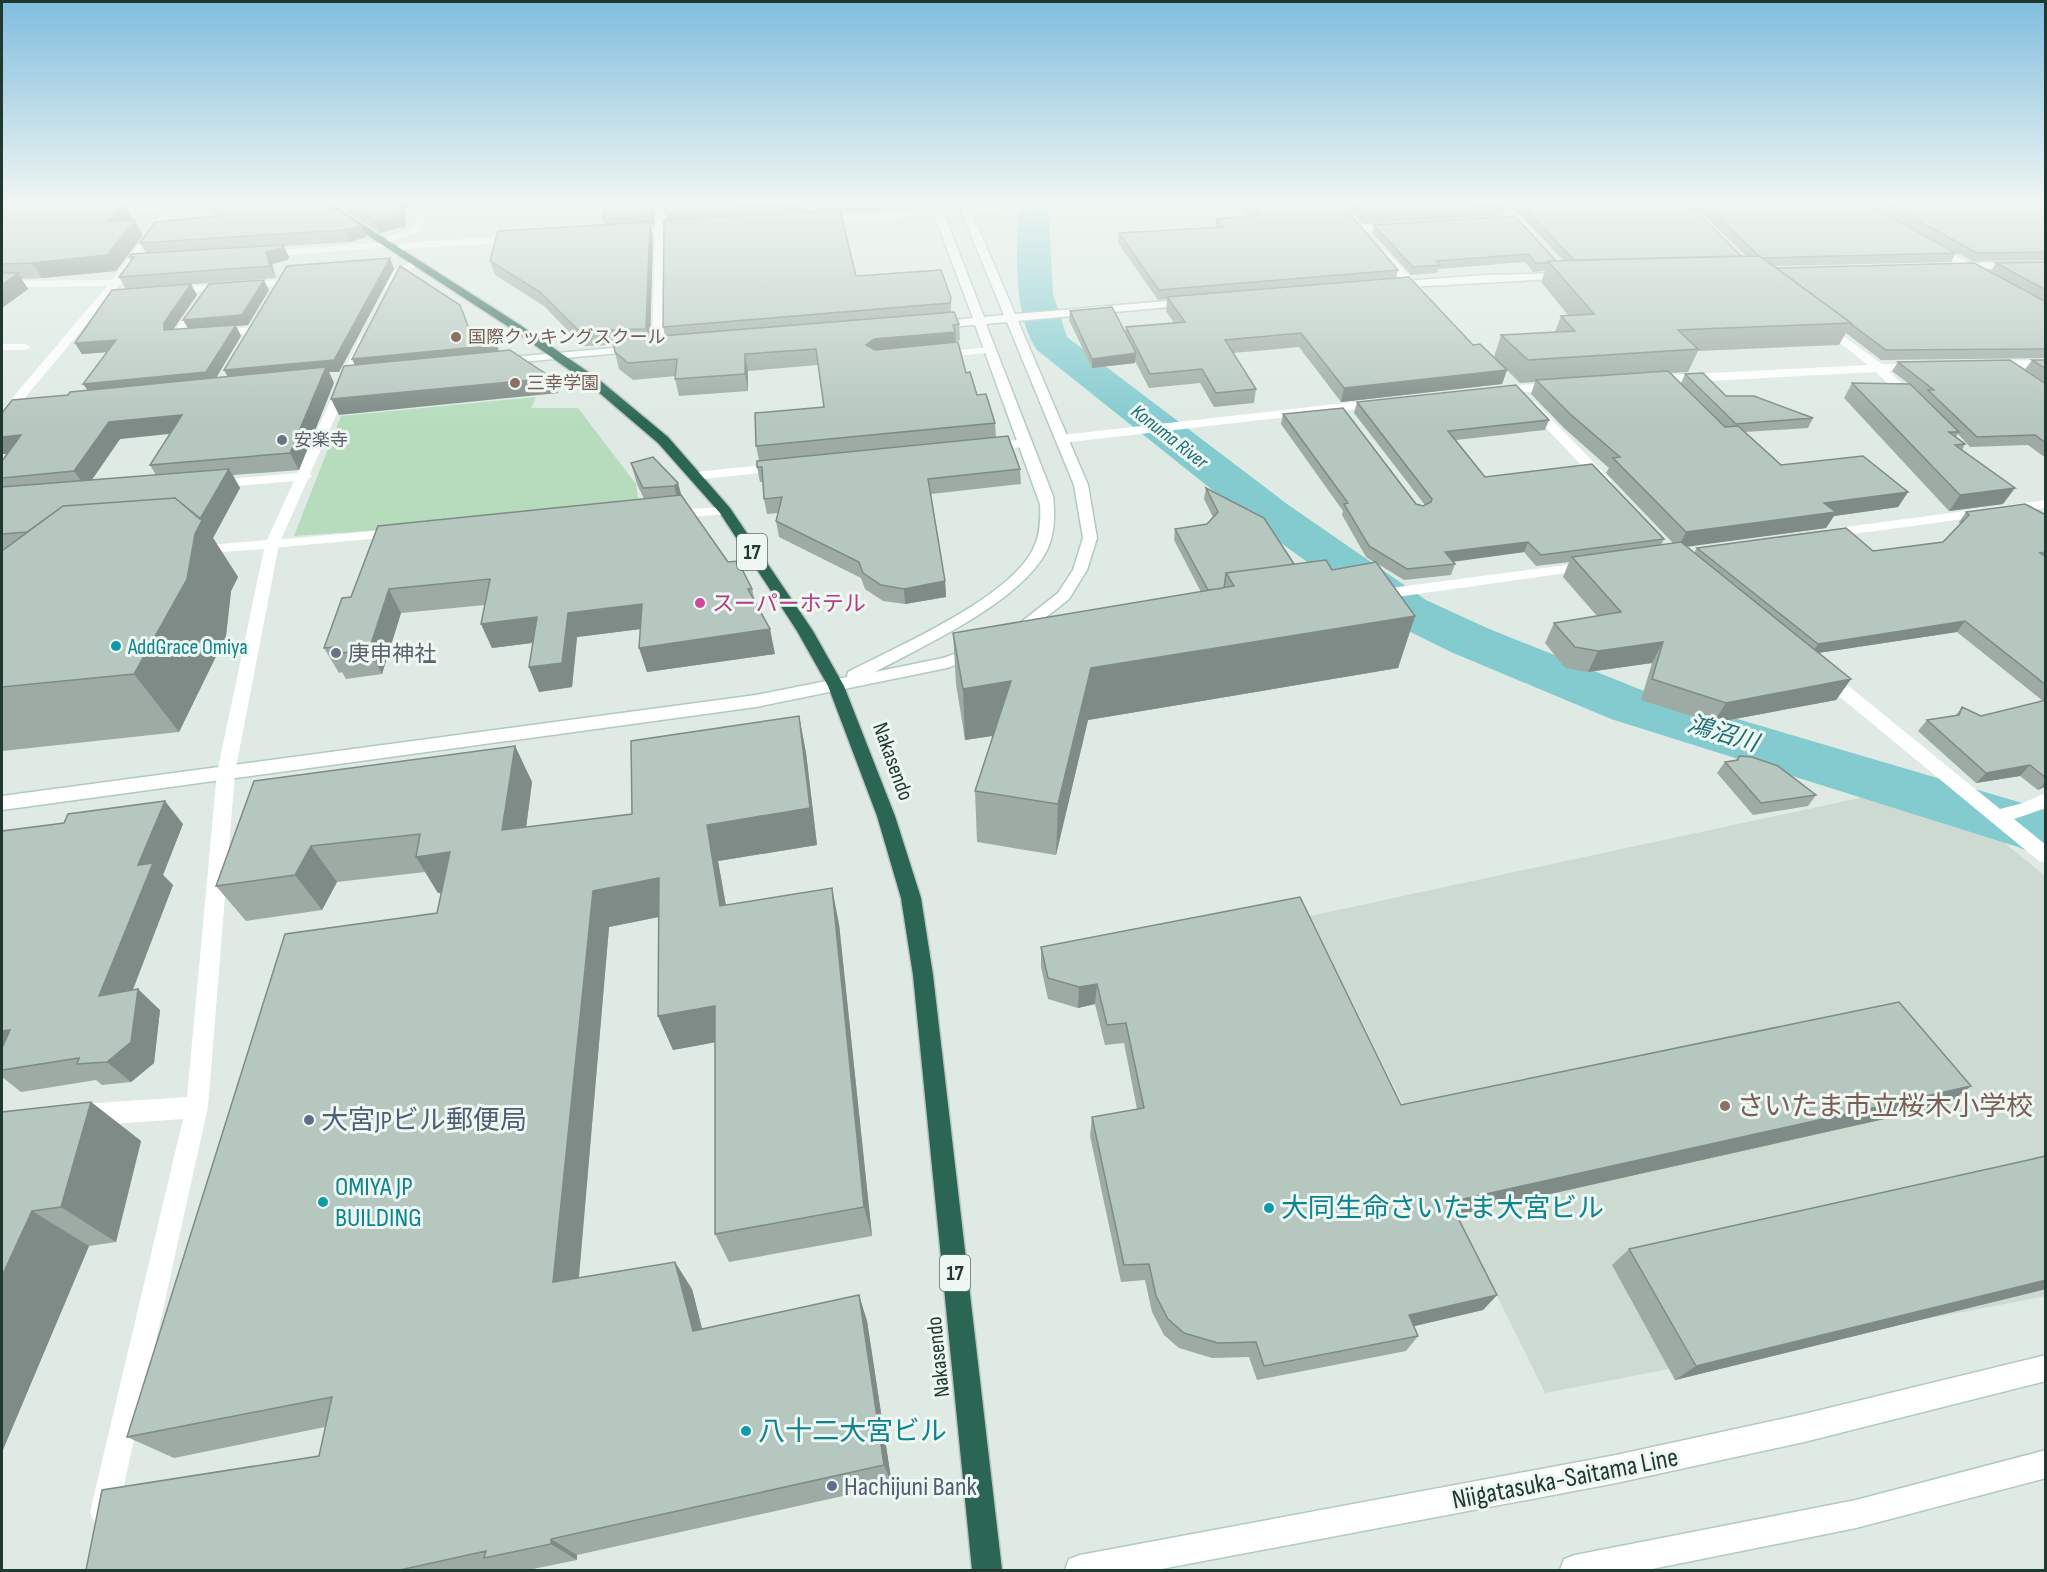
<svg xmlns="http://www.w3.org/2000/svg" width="2047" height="1572" viewBox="0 0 2047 1572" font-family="'Sofia Sans Condensed','Noto Sans JP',sans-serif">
<rect width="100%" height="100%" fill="#deeae3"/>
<path fill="#ccdad2" d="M1864 797 2001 840 2045 876V1296L1545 1393 1310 916Z"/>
<path fill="#b6dcbd" d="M536 397 531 408H578L636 484 640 512 294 536 341 416Z"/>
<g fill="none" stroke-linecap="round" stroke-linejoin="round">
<path fill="#84cbd0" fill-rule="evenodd" d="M1018 201H1048L1053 294 1067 337 1287 504 1426 600 1487 628 1649 693 2046 810V859L2018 847 1611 719 1451 652 1390 622 1255 524 1037 350C1011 312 1018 245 1018 201Z"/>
<defs>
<path id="secondary" d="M929 201H939L984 317 1004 315 957 201H967L1015 314 1190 299 1195 302 1190 305 1018 321 1088 485 1097 538 1087 570 1069 599 1021 637H1009L1007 633 1058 593 1073 570 1083 538 1074 485 1007 322 986 324 1053 496C1055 514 1055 533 1047 550 1021 602 925 645 875 672L943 658 977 646 983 647 985 651 983 655 947 668 756 707 2 810V796L756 695 847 677 848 672C898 646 1003 601 1031 553 1040 538 1041 521 1040 504L975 325 933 328 927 325 933 322 973 318Z
M2046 262V268L1954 269 1949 266 1954 263Z
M1567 273 1571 274V278L1391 288 1386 285 1391 282 1485 275Z
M637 346 641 347V351L500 364 494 361 500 358Z
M2046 1355V1381L1804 1442 1616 1483 1156 1570H1065L1069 1559 1080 1555 1616 1455 1804 1414Z
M2046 1450V1478L1856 1528 1647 1570H1560L1564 1559 1575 1555 1856 1500Z"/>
<path id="highway" d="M315 201H326L520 325 597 378 668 437 730 508 813 631 844 686 895 816 921 898 933 975 1002 1570H972L913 975 901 898 877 816 828 686 797 631 720 513 658 443 589 384 512 329Z"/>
</defs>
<use href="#secondary" stroke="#b1cabe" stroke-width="3"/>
<use href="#highway" stroke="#bcc4c1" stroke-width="3"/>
<path fill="#fff" fill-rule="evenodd" d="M807 201H817L818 222 810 220Z
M172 205 175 206V210L105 215 100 212 105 209Z
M198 302 203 305 184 333 253 327 259 330 253 333 172 339V335L194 303Z
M991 347 997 350 995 352 937 358 931 355 937 352Z
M725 507 732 511 730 514 669 518 662 514 669 510Z
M399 529 404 530V536L272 548 265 544 272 540Z"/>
<path fill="#fff" fill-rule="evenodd" d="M172 201H181L138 263 6 420 2 421V410L107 286 2 287V281L112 280Z
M425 201H435L418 232 390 243 392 247 416 242 521 236 526 239 521 242 416 248 394 252 390 247 265 257 260 254 265 251 386 242V238L411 228Z
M656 201H666L665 227 688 226 693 229 688 232 665 233 664 347 658 350 652 347 655 234 629 235 624 232 629 229 656 228Z
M1064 201H1117L1113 204 966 213 961 210 966 207Z
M1495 201H1504L1532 231V235H1526Z
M941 210 943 212 938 215 818 223 813 220 818 217Z
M1400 225 1402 227 1397 230 1360 232 1355 229 1360 226Z
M1927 244H1935L1988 275 1979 277 1927 248Z
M1378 251H1386L1425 292V296H1417L1378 255Z
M412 261 421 263 402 275 394 290H386L385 288 394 271Z
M281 280 286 283 285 285 169 294 164 291 169 288Z
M1824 322 1882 364H1922V368L1918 370 1889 371 1916 398V404H1908L1876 372 1652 384 1646 380 1652 376 1868 365 1820 327 1818 325Z
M360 337 370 339 310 474 312 476 308 479 279 544 235 773 208 1107 118 1512 114 1522 104 1526 94 1522 90 1512 183 1119 82 1126 74 1123 71 1115 74 1107 82 1104 187 1097 217 773 264 549 195 554 188 550 195 546 267 540 294 481 214 488 207 484 214 480 297 473Z
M2 344H25L31 347 25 350H2Z
M2046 360V367L1993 369 1987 365 1993 361Z
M1555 382 1559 383V389L1496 395 1490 391 1496 387Z
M1379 399 1383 400V406L1062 443 1056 439 1062 435Z
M1531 401 1535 402 1611 480V486H1601L1527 408V402Z
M1026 439 1032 443 1031 446 986 451 980 447 986 443Z
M783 463 788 464V470L695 480 688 476 695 472Z
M2046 500V508L1824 538 1817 534 1824 530Z
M1589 562 1596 566 1594 569 1375 600 1367 595 1375 590Z
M1824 670 1830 671 2000 809 2023 803 2046 793V808L2014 819 2046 845V863L2039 861 1818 679 1816 675Z"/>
<use href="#secondary" fill="#fff" fill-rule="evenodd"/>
<use href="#highway" fill="#2b6654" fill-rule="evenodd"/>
</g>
<path fill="#9daba4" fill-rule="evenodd" d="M2 201H118L115 204 133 219 132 220H135L143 235 116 271 42 278 21 279 28 289 2 308Z
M331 201H423L420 205 404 207 406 226 380 233Z
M805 201 806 212 819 211 818 201H909V209L841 213 856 276 951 298V312L959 324 960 340 956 341V342L966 373 977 395 995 423 996 437 1020 469 1021 484 931 494 945 581 946 597 905 604 883 601 865 589 861 578 779 537 776 521 778 513 767 514 764 499 763 482H760L757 467 759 460 756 446 824 407 818 365 748 371V391L679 396 675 379 676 376 633 380 619 369 613 345 583 346 544 306 495 275 490 261 605 225 603 219 652 203 654 212V225H650L653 235 650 337 665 336 663 327 667 220 665 212Z
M982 201H1013V202L983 204Z
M1238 201H1339L1398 270 1396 278 1473 345 1507 370 1502 384 1341 402 1299 347 1233 353 1256 389 1254 403 1214 407 1200 383 1149 388 1135 361V363L1092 368 1069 320 1070 311 1125 333 1126 327 1174 323 1166 311 1167 299 1158 300 1118 243 1119 233 1215 227 1216 219 1250 216Z
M1342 201H1503L1506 206 1503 215 1363 224Z
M1508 201H1686L1741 256H1746L1689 201H1862L1956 253 1951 262 1774 266 1776 268 2046 302V358L1881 360 1846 333 1839 345 1698 351 1688 372 1671 373 1681 383 1685 374 1726 396 1813 418 1808 428 1745 432 1781 465 1908 492 1898 507 1834 516 1826 528 1686 546 1694 553 1697 548 1873 551 1943 542 1960 524 1959 522 1966 512 2046 515V786L2038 790 2020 776 1976 783 1918 731 1927 720 1955 716 1962 707 1981 716 2043 701 1957 632 1818 653 1851 679 1836 700 1713 723 1641 700 1652 663 1588 672 1565 668 1545 643 1554 623 1597 616 1563 577 1569 562 1536 566 1524 552 1453 562 1455 564 1451 575 1404 580 1378 564 1415 616 1398 668 1088 720 1056 855 977 842 975 791 993 736 965 740 956 684 953 633 1201 592 1174 540 1175 529 1207 524 1213 517 1204 499 1206 488 1294 564 1332 570 1375 563 1366 557 1342 515 1343 511 1281 424 1283 414 1416 504 1423 506 1425 505 1354 413 1357 402 1549 420 1545 430 1456 440 1485 477 1664 539 1661 545 1673 543 1606 473 1609 468 1564 428 1531 394 1535 382 1520 383 1494 357 1501 335 1555 332 1561 316 1568 315 1541 282 1545 271 1533 272 1525 262 1438 269 1437 273 1411 275 1372 233 1374 225 1515 216 1556 261 1563 260 1508 202Z
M1863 201H2046V260L1972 261Z
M217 216 362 226 366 237 349 242 284 246 289 257 287 260 272 264 276 278 126 289 119 277 131 261 129 257 146 253 140 243Z
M390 258 394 269 339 372H329L334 383 299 470 233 475 240 488 213 538 238 577 231 591 226 636 179 732 2 751V461L6 454H2V413L87 390 107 352 82 354 75 343 197 295 173 329 187 328 269 290 248 325 236 326 241 336 216 378 228 377 224 370ZM170 434 150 465 156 475 92 480 120 439Z
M2046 262V302L1990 272 1996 263Z
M2032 360H2046V383L2025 369Z
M1898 362 2046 384V458L2028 445 1970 447 1958 434 1956 437 1965 444 1962 450 2003 504 1949 511 1844 398 1852 383 1909 384 1892 371Z
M653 457 728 562 752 589 755 601 775 654 647 672 640 629 577 637 572 687 539 692 529 667 533 643 492 648 481 624 485 605 401 613 382 674 346 679 342 672 339 673 324 648 351 597 644 499 637 484 631 463Z
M799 716 806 753 817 845 718 861 726 905 839 924 872 1236 729 1262 715 1234V1042L673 1050 658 1016 659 917 609 927 579 1278 692 1289 702 1329 859 1295 867 1321 892 1485 577 1555V1560L528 1570H509L506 1569 499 1570H86L319 1456 325 1427 174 1458 127 1437 437 913 441 893H438L425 872 337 882 322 910 246 921 216 886 515 746 532 782 526 827 632 814Z
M1739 756 1816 795 1808 806 1753 815 1717 773 1725 762 1736 760Z
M183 824 163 875 173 885 133 990 160 1010 154 1063 131 1082 102 1085 96 1080 21 1092 2 1077V831Z
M1041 947 1401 1105H1947L1457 1215 1497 1295 1483 1310 1414 1326 1418 1336 1406 1351 1257 1380 1249 1357 1212 1358 1179 1348 1164 1335 1152 1312 1145 1280 1121 1282 1090 1136 1092 1117 1137 1109 1124 1043 1105 1045 1095 1004 1078 1008 1048 999 1041 967Z
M91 1102 141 1141 116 1242 89 1246 2 1452V1112Z
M2046 1156V1289L1675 1380 1612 1265 1629 1249Z"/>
<path fill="#7f8b86" d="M109 201H118L112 207Z
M400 201H423L420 205 404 207 406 226 380 233 376 222Z
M435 201H459L436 204Z
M652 203 654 212V225L652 216Z
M125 204 133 219 115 237 106 222Z
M135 220 143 235 116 271 42 278 32 263Z
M650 222 653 235 650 343 646 329Z
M362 226 366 237 349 242 344 230Z
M283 245 289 257 287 260 272 264 276 278 270 266 266 252Z
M390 258 394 269 339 372H329L334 383 299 470 290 453 231 382 224 370Z
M18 273 28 289 2 308V285Z
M264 280 269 290 248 325 236 326 241 336 213 383 91 395 83 384 189 330 183 320Z
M191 284 197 295 170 334 164 330V323Z
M955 332 956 348 876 356 866 345 874 339Z
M116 340 123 351 82 354 75 343Z
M497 345 501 356 357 370 352 359Z
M1136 353 1135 363 1092 368V359Z
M745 354 748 371V391L745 374Z
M1507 370 1502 384 1341 402 1344 388Z
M552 378 558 393 339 415 331 399Z
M182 415 192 431 120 439 86 488 74 471 109 422Z
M21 435 33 451 2 454V437Z
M229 469 240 488 213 538 238 577 231 591 226 636 179 732 134 674 198 522Z
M678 483 684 504 680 507 674 486Z
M2015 488 2003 504 1949 511 1960 495Z
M1908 492 1898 507 1834 516 1826 528 1678 548 1686 532 1824 503Z
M1528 542 1524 552 1442 563 1445 552Z
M945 581 946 597 905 604 904 589Z
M389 589 401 613 382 674 369 650Z
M642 604 649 628 577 637 572 687 539 692 529 667 568 613Z
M1415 616 1398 668 1088 720 1056 855 1058 804 1091 668Z
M537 617 546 641 492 648 481 624Z
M1965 621 1957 632 1811 654 1818 644Z
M770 629 775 654 647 672 639 648Z
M1663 642 1652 663 1588 672 1598 651Z
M1851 679 1836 700 1713 723 1726 703Z
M1011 681V733L965 740 963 689Z
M799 716 806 753 817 845 718 861 732 941 720 906 707 825Z
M515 746 532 782 521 867 502 830Z
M2030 765 2020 776 1976 783 1986 773Z
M2046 782V786L2038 790Z
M165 801 183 824 163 875 173 885 122 1017 99 996 138 865Z
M311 846 337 882 322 910 295 875Z
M450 852 471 888 438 893 416 857Z
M659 878 673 914 609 927 576 1309 553 1282 593 891Z
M832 888 839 924 872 1236 864 1207Z
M1097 984 1095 1004 1078 1008 1079 987Z
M138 989 160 1010 154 1063 131 1082 107 1062Z
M715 1006 728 1040 673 1050 658 1016Z
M10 1030 2 1056V1031Z
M1971 1086 1947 1105 1438 1219 1450 1202Z
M91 1102 141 1141 116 1242 61 1207Z
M32 1211 89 1246 2 1452V1276Z
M675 1262 692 1289 709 1356 693 1331Z
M2046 1280V1289L1675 1380 1696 1366Z
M859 1295 867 1321 892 1485 884 1465Z
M1497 1295 1483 1310 1398 1330 1409 1315Z
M551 1539 577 1555V1560L551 1544Z"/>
<path fill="#b6c7bf" stroke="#7f8b86" stroke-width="1.5" d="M210 201H324L362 226 344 230 140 243 155 222 217 216Z
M343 201H400L401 214 376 222Z
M665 201H805V204L665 212Z
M818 201H847L818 203Z
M1247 201H1339L1398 270 1159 290 1119 233 1223 227 1216 219 1258 215Z
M1353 201H1503L1506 206 1365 214Z
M1518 201H1686L1741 256 1574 260Z
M1701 201H1862L1956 253 1762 258 1759 256Z
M1882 201H2046V252L1977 253Z
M652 203V216L603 219 606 206Z
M2 204H125L106 222 135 220 107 255 32 263 2 264Z
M840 210 856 276 941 270 951 298 950 303 663 327 664 220Z
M1515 216 1556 261H1548V263H1536L1528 254 1436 261 1440 265 1413 267 1374 225Z
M650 222 646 329 579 331 540 292 490 261 498 231Z
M283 245 281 248 266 252 270 266 119 277 134 257H129L131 254Z
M1760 256 1851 323 1678 330 1698 349 1528 360 1501 335 1575 331 1561 316 1594 314 1548 261Z
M390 258 334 360 224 370 287 266Z
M2046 262V290L1996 263Z
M1974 263 2046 302V349L1886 350 1851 324V323L1776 268Z
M400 266 460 305 468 326 497 345 352 359Z
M2 273H18L2 285Z
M1409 277 1473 345 1480 344 1507 370 1344 388 1301 333 1225 340 1256 389 1216 393 1202 369 1150 374 1126 327 1185 322 1167 297Z
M264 280 242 315 183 320 209 284Z
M191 284 164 323V330L236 325 206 372 83 384 116 340 75 343 112 290Z
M1112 307 1136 353 1092 359 1070 311Z
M954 312 959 324 953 325 955 332 874 339 866 345 875 350 958 342 966 373 970 372 977 395 986 394 995 423 756 446 755 413 824 407 816 349 745 354V374L675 379 677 359 628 363 615 352 613 340Z
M510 350 552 378 331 399 344 366Z
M2010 360 2046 384V443L2035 435 1977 437 1928 390H1934L1898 362Z
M2032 360H2046V369Z
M326 367 290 453 150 465 182 415 109 422 74 471 2 478V461L21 435 2 437V413L12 400 68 395 70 392Z
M1668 371 1725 427 1738 426 1781 465 1863 456 1908 492 1824 503 1836 512 1686 532 1613 458 1620 457 1570 414 1536 380Z
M1703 373 1726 396H1754L1813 418 1736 424 1685 374Z
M1852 383 1910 384 1959 432H1949L1965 444 1955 445 2015 488 1960 495Z
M1516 385 1549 420 1448 431 1485 477 1592 464 1664 539 1541 555 1528 542 1445 552 1455 564 1407 569 1369 546 1344 504 1348 503 1283 414 1343 408 1416 504 1423 506 1431 502 1432 499 1357 402Z
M1008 436 1020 469 928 479 945 581 904 589 881 585 863 573 859 562 776 521 782 497 764 499 762 467H757V461Z
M653 457 678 483 674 486 643 488 631 463Z
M229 469 200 519 175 498 63 506 27 532 2 534V487Z
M1206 488 1264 518 1294 564 1226 573 1224 588 1208 590 1175 529 1207 524 1218 512Z
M681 495 728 562 738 561 752 589H748L770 629 639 648 642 604 568 613 562 663 529 667 537 617 481 624 490 579 389 589 369 650 331 654 334 647 324 648 342 598 351 597 378 526Z
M175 498 202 520 195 534 187 579 134 674 2 687V551L63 506Z
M2025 504 2046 515V552L2040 553 2046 557V685L1965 621 1818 644 1697 548 1846 528 1873 551 1943 542 1969 515 1966 512Z
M1681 542 1851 679 1726 703 1652 679 1663 642 1598 651 1575 647 1554 623 1621 612 1572 557Z
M1326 560 1332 570 1376 562 1415 616 1091 668 1058 804 975 791 1011 681 963 689 953 633 1234 586 1226 573Z
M2046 700V778L2030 765 1986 773 1927 720 1959 715 1962 707 1981 716Z
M799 716 810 808 707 825 720 906 832 888 864 1207 715 1234V1006L658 1016 659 878 593 891 553 1282 675 1262 693 1331 859 1295 884 1465 551 1539V1544L484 1558 486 1551 400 1570H86L102 1490 319 1456 332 1397 127 1437 285 934 437 913 450 852 416 857 420 834 311 846 295 875 216 886 254 781 515 746 502 830 632 814 631 741Z
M1739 756 1752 757 1778 766 1816 795 1761 803 1725 762 1738 760Z
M165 801 138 865 153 863 99 996 138 989 131 1042 107 1062 77 1064 79 1058 2 1070V1048L10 1030 2 1031V831L64 823 68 814Z
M1300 897 1401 1105 1899 1002 1971 1086 1450 1202 1497 1295 1409 1315 1418 1336 1264 1366 1256 1342 1218 1343 1184 1333 1168 1319 1156 1296 1149 1264 1124 1265 1092 1117 1144 1108 1126 1023 1107 1025 1097 984 1079 987 1048 978 1041 947Z
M91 1102 61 1207 32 1211 2 1276V1112Z
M2046 1156V1280L1696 1366 1629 1249Z"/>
<linearGradient id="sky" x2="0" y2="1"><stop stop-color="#80bdde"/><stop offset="0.48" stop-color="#f0f6f2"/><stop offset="1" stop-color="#f0f6f2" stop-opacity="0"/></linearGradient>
<rect width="2047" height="421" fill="url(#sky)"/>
<g fill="#8d6e63" stroke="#eef7f2" stroke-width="2">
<circle cx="456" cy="337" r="6"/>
<circle cx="515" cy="383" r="6"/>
<circle cx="1725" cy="1106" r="6"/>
</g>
<g fill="#6b7280" stroke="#eef7f2" stroke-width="2">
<circle cx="282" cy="440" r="6"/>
<circle cx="336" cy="653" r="6"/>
</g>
<circle fill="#d1479c" stroke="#eef7f2" stroke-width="2" cx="700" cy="603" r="6"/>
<g fill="#0f9aa8" stroke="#eef7f2" stroke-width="2">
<circle cx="116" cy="646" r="6"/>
<circle cx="323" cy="1202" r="6"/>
<circle cx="1269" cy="1208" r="6"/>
<circle cx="746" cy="1431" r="6"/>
</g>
<g fill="#5c6f8a" stroke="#eef7f2" stroke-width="2">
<circle cx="309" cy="1120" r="6"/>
<circle cx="832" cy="1486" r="6"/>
</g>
<g text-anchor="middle" stroke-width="6" stroke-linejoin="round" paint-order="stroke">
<g font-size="18" fill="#785e54" stroke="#eef7f2" text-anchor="start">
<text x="468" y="343">国際クッキングスクール</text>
<text x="527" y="389">三幸学園</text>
</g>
<g font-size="18" fill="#5b616d" stroke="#eef7f2" text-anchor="start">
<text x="294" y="446">安楽寺</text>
</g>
<g font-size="20" font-style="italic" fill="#1a6e75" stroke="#eef7f2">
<text transform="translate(1170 436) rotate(38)" y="7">Konuma River</text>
</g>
<g fill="#eef7f2" stroke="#5d726a" stroke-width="1.5">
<rect x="737" y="534" width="30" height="36" rx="4.5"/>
<rect x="940" y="1255" width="30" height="36" rx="4.5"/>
</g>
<g font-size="21" font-weight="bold" fill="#1f3930">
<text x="752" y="559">17</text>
<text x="955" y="1280">17</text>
</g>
<g font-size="22" fill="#b23c85" stroke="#eef7f2" text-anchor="start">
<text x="712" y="611">スーパーホテル</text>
</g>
<g font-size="22" fill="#0d838f" stroke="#eef7f2" text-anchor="start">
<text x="128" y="654">AddGrace Omiya</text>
</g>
<g font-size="22" fill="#5b616d" stroke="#eef7f2" text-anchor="start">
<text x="348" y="661">庚申神社</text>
</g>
<g font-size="22" fill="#1f3930" stroke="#eef7f2">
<text transform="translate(894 761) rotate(70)" y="8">Nakasendo</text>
<text transform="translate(937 1357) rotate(-96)" y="8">Nakasendo</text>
</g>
<g font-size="24" font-style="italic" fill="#1a6e75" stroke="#eef7f2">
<text transform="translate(1723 733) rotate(17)" y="8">鴻沼川</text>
</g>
<g font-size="27" fill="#785e54" stroke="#eef7f2" text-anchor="start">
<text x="1737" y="1115">さいたま市立桜木小学校</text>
</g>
<g font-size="27" fill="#4e5e75" stroke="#eef7f2" text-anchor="start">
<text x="321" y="1129">大宮JPビル郵便局</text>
<text x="844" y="1495">Hachijuni Bank</text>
</g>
<g font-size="27" fill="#0d838f" stroke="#eef7f2" text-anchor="start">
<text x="335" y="1195">OMIYA JP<tspan x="335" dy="31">BUILDING</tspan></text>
<text x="1281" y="1217">大同生命さいたま大宮ビル</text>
<text x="758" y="1440">八十二大宮ビル</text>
</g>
<g font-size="27" fill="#1f3930" stroke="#eef7f2">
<text transform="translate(1565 1478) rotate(-11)" y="9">Niigatasuka-Saitama Line</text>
</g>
</g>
<rect width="2047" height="1572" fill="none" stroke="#1f3930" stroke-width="6"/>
</svg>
